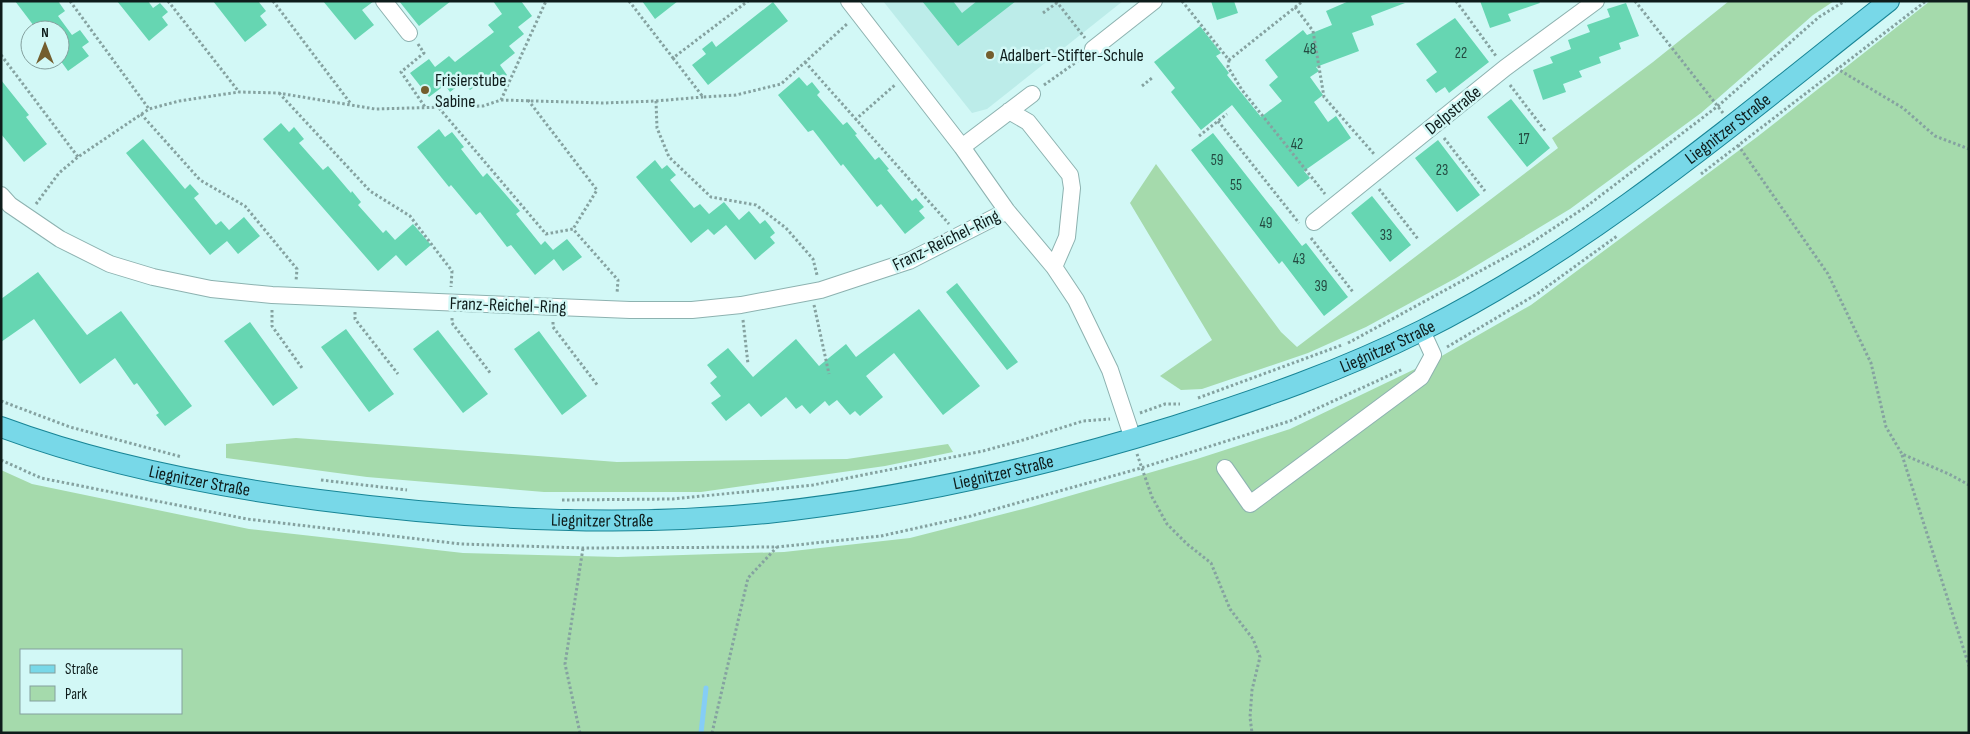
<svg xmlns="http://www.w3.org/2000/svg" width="1970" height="734" viewBox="0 0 1970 734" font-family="'Sofia Sans Condensed',sans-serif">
<rect width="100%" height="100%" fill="#d2f8f6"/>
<path fill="#bcece9" d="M883 1H1123L987 109 972 113Z"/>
<path fill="#a5daac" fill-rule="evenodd" d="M1729 1H1834L1813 15 1701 113 1570 209 1456 278 1366 327 1308 353 1202 389 1181 390 1160 376 1212 340 1130 203 1156 164 1281 332 1297 347 1558 148 1552 138 1653 62Z
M1930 1H1969V733H1V470L32 484 249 529 463 553 618 557 784 552 910 538 1031 507 1197 459 1290 429 1440 357 1531 305 1757 137ZM21 650H181V713H21Z
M296 438 617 462 847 459 948 444 953 452 885 466 701 492H544L367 477 226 458V444Z"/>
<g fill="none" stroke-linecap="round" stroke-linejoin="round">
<path stroke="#85cdf6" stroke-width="5" d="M701 733 706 688"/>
</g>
<path fill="#66d6b2" d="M15 1H58L65 11 58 16 72 35 80 30 89 42 82 47 89 56 68 71 60 60V30H37Z
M117 1H148L153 8 160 3 168 12 162 17 168 25 149 41Z
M213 1H258L266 11 260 16 267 25 245 42Z
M323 1H374L362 10 374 25 355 40Z
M399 1H451L419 26Z
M493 1H521L532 16 518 27 524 34 509 46 515 53 500 65 507 75 492 87 485 79 470 90 463 82 450 92 445 85 429 97 410 73 429 59 435 67 449 56 455 62 494 32 488 25 502 14Z
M642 1H678L655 19Z
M922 1H953L962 13 977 1H1016L958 46Z
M1211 1H1234L1238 13 1217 20Z
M1349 1 1405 3 1371 16 1374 25 1352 33 1359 51 1316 67 1319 71 1310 77 1323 95 1314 102 1328 122 1336 116 1351 138 1304 171 1310 178 1298 187 1232 105 1201 130 1171 92 1175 88 1154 62 1200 26 1221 53 1216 56 1229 73 1227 75 1261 117 1282 101 1269 85 1278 77 1265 60 1303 30 1307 35 1332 25 1326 11Z
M1480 1H1539L1540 3 1508 14 1511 21 1490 28Z
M773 2 788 21 708 85 692 65 706 54 702 49 712 41 716 47Z
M1626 3 1639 36 1619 43 1621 49 1599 57 1601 63 1579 71 1582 77 1563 84 1566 92 1543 100 1533 70 1553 63 1550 57 1571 49 1568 40 1590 32 1587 25 1610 17 1607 9Z
M1455 18 1489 62 1449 93 1445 87 1436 93 1426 80 1437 72 1416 44Z
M799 77 807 86 812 82 820 92 817 95 843 125 847 122 857 134 855 135 875 160 879 157 889 169 887 170 912 201 916 198 924 207 919 211 925 218 905 234 881 204 877 207 843 164 841 166 813 130 808 132 778 95Z
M1 80 29 115 26 117 47 144 24 162 1 134Z
M1511 99 1550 148 1527 167 1487 117Z
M281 123 289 132 294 127 304 139 299 143 323 170 328 166 351 193 352 191 361 202 358 205 383 233 386 230 395 240 413 224 431 245 406 266 396 255 378 271 263 139Z
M439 129 445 137 452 132 464 147 461 149 483 177 487 173 520 211 516 214 541 245 545 241 553 250 567 239 582 257 563 271 554 259 535 275 511 245 507 247 480 212 476 215 451 185 449 187 417 147Z
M1213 133 1302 246 1306 243 1348 297 1324 316 1282 261 1279 264 1191 150Z
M143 139 185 189 190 184 199 194 194 198 216 225 221 221 229 230 244 217 260 236 238 254 227 241 210 255 126 153Z
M1438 140 1480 195 1457 212 1415 158Z
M655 160 662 169 667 165 676 175 670 180 694 208 700 204 709 214 724 202 739 220 749 211 760 224 765 220 770 226 775 233 770 237 775 243 755 260 726 225 714 235 708 229 691 243 636 177Z
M1372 196 1411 245 1390 262 1351 213Z
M38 272 87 335 121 311 192 406 165 426 156 415 159 413 137 383 134 385 115 358 80 384 34 319 1 342V299Z
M957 283 1018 362 1007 370 946 292Z
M919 309 980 386 943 415 894 353 866 376 883 397 860 416 855 411 850 415 837 400 829 406 825 401 810 414 802 405 796 409 786 397 761 417 749 403 726 421 711 403 721 396 710 383 717 377 707 365 728 348 753 377 796 339 819 366 846 344 856 357Z
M250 322 298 388 273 406 224 341Z
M346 329 394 394 369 412 321 347Z
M438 330 488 394 463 413 413 349Z
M539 331 587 396 562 415 514 349Z"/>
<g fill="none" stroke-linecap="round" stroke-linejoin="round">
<defs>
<path id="minor" d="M384 1 409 33
M849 1 962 147 1007 211 1054 267 1076 300 1110 370 1133 439
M1093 49 1154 1
M1009 111 1028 122 1070 175 1072 188 1067 237 1054 267
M962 147 1032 94
M1 195 10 205 60 239 110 264 153 277 211 289 272 295 630 310H692L741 305 821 290 909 261 1007 211
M1314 222 1505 68 1596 1
M1225 468 1250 504 1421 377 1433 355 1422 331"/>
<g id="major">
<path id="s1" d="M1 427C103 465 211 486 319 500 465 519 620 528 767 513 906 498 1043 467 1175 426 1260 399 1343 370 1423 330 1594 244 1739 119 1889 1"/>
</g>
</defs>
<use href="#minor" stroke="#8db2b0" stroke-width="18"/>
<use href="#major" stroke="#188596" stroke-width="22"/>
<path stroke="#85a2a0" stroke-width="3" stroke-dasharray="2.5 2.5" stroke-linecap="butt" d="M70 1 149 109
M168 1 239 92
M273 1 351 104
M629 1 673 58 748 1
M1056 1 1085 38
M1182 1 1229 60 1303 1
M1456 1 1496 56
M1635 1 1723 113
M1295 7 1313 31 1324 97 1374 154
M1043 13 1058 2
M418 44 424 53 401 72 425 107
M1 55 78 157
M673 58 703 97 736 95 781 84 847 24
M1229 60 1228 67 1242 90 1325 194
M805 62 949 224
M1836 68 1903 108 1935 136 1969 149
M1044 85 1082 58
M1510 85 1546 132
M1142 86 1152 78
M279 93 370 191 410 216 452 271 451 287
M501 100 603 103 656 101 657 128 669 157 711 197 756 205 786 228 813 259 817 275
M528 100 597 190 573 229
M656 101 703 97
M439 108 546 234 573 229 618 280 617 294
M141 114 200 180 245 206 297 269 296 281
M855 120 896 84
M1218 121 1299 223
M1199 136 1227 114
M1444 138 1485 191
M1738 145 1828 274 1871 363 1886 427 1902 454 1949 474 1969 485
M1701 174 1926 1
M1379 189 1418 239
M36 204 59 173 78 157 149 109 179 101 239 92 278 93 375 109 483 106 501 100 546 1
M1311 238 1353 292
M814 305 829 374
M272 310V326L302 368
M355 312V319L398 374
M452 318V323L491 374
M743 320 748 364
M553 322V327L598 386
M1348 343 1528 245 1587 206 1718 106 1819 17 1845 1
M1447 347 1537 294 1617 236
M1198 398 1342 345
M1 401 70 427 182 457
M1140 413 1165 404H1180
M1137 454 1152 497 1167 524 1187 544 1211 563 1230 609 1253 639 1260 657 1252 690 1250 717 1252 733
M1902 455 1969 666
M1 460 41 478 247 519 461 544 583 548 777 547 881 536 971 516 1141 468 1290 421 1403 369
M321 480 407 490
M562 500 673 499 813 485 983 451 1023 440 1083 421 1110 419
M580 733 565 664 583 548
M712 733 748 578 777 547"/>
<use href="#minor" stroke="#fff" stroke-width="16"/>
<use href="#major" stroke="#78d8e8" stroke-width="20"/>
</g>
<g fill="#745e2e" stroke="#d2f8f6" stroke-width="2">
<circle cx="990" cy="55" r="5"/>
<circle cx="425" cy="90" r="5"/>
</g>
<g text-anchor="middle" stroke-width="5" stroke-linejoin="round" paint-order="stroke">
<g font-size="15" fill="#244a41">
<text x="1310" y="54">48</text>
<text x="1461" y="58">22</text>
<text x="1524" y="144">17</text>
<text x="1297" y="149">42</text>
<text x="1217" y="165">59</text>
<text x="1442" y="175">23</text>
<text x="1236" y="190">55</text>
<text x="1266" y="228">49</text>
<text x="1386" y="240">33</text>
<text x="1299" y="264">43</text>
<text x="1321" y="291">39</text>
</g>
<g font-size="18" fill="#0e1c1b" stroke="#d2f8f6" text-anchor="start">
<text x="1000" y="61">Adalbert-Stifter-Schule</text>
<text x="435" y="86">Frisierstube<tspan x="435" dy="21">Sabine</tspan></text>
</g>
<g font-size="18" fill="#0e1c1b" stroke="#d2f8f6">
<text transform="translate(1453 110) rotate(-39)" y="6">Delpstraße</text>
<text dy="6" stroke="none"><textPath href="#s1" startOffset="1826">Liegnitzer Straße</textPath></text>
<text transform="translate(946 240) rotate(-26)" y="6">Franz-Reichel-Ring</text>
<text transform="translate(508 305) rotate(2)" y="6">Franz-Reichel-Ring</text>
<text dy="6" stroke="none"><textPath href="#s1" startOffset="1421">Liegnitzer Straße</textPath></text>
<text dy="6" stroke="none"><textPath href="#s1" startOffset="1016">Liegnitzer Straße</textPath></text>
<text dy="6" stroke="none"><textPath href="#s1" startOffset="206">Liegnitzer Straße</textPath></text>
<text dy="6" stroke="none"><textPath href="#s1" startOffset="611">Liegnitzer Straße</textPath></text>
</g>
</g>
<rect width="1970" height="734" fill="none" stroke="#0e1c1b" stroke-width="5"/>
<rect x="20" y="649" width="162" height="65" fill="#d2f8f6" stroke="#84a09e"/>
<rect x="30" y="665" width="25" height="8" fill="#78d8e8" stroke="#84a09e"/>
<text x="65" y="674" font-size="15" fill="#0e1c1b">Straße</text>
<rect x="30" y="686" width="25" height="15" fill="#a5daac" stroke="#84a09e"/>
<text x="65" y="699" font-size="15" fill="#0e1c1b">Park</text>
<g transform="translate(45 45)"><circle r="24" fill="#d2f8f6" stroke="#84a09e"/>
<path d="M0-4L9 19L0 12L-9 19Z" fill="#745e2e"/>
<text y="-8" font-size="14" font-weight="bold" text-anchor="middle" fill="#0e1c1b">N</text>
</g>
</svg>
